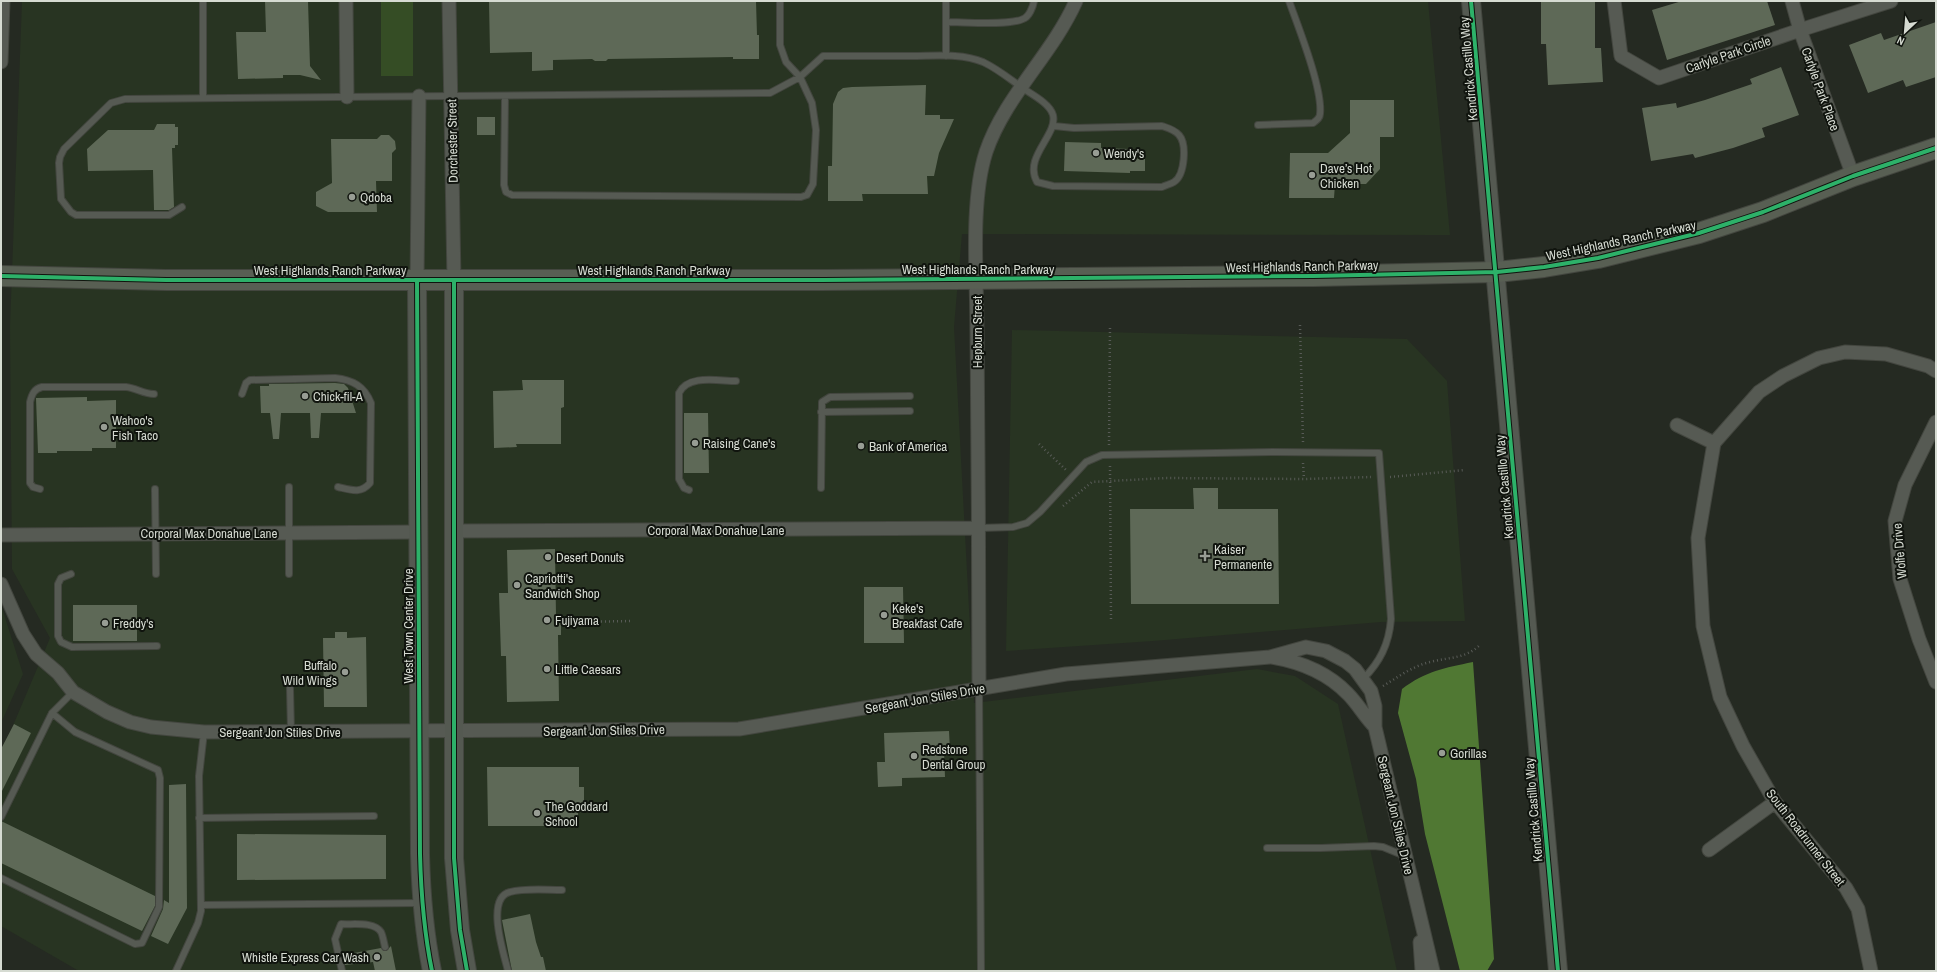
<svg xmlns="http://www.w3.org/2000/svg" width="1937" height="972" viewBox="0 0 1937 972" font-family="'Archivo Narrow',sans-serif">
<rect width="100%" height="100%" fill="#252a22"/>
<path fill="#283422" d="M22 1H1428L1450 235 962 234 954 327 974 703 1257 669 1295 676 1338 704 1397 971H79L1 926V754L50 638 12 569 10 327Z
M1012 330 1407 339 1447 381 1465 621 1381 622 1153 641 1006 651Z
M1 605 23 674 1 723Z"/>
<path fill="#354d25" d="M381 1H413V76H381Z"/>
<path fill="#507833" d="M1473 662 1494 959 1487 971H1460L1425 834 1416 779 1398 713 1402 689C1426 671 1444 668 1473 662Z"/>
<path fill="#5e6957" d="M265 1H308L310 66 321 80 300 75H283V78L238 79 236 32H266Z
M489 1H756L757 35H759V59H733V57L608 59 606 61H595L592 59 553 60V70L532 71V52L490 53Z
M1541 1H1595V48H1601L1603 82 1548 85 1546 44H1541Z
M1682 1H1767L1775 25 1667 60 1652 10Z
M1936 22V77L1906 87 1903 80 1868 93 1849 45 1881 33 1884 40Z
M1781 67 1799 115 1762 128 1765 137 1733 148 1695 158 1693 154 1651 161 1642 108 1676 103 1677 108 1705 100 1752 84 1750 79Z
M926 85 925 115H940V119H954L939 153 934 176H927L928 194H862L863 201H828V166H832L833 104 838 92 843 88 852 87Z
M1350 100H1394V137H1380V169L1366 184H1335L1334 198H1289L1290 153H1328L1350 133Z
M477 117H495V135H477Z
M157 124H175V127H178V145H175V148H172L174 207 169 210H154L153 170 88 171 87 149 108 130H154Z
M381 135H389L395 141 396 149 392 153V181H376L377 212H328L316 206V192L332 183 331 139H377Z
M1065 142 1101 143V148L1129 149 1128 158 1145 159V171H1130V173L1064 171Z
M522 380H564V407L561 408V444H516L517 447 494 448 493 391 523 390Z
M335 383 344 384 348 388 356 413H321L319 438H311L310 413H281L279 439H273L270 413H261L260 386H269V384Z
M87 397V401L116 400V448H92V451H57V453H38L36 398Z
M684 413H708L709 473H684Z
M1193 488H1218V509H1278L1279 604H1131L1130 509H1194Z
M555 549 556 616 561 617V635H558L559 701 507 702 506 656H501L499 593H508L507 550Z
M864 587H903L904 643H864Z
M73 605H137V641H73Z
M335 632H347V638L366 637 367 707H324L323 638H335Z
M14 724 31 733 1 793V749Z
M949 731 950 751H944L945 777 902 778V786L878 787 877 762H885L884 733Z
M487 767H579V787H584V804H578V826H488Z
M186 784 187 908 168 944 151 936 163 909 164 900 169 903V785Z
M1 821 155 896V906L142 931 1 863Z
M237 834 386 835V879L237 880Z
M530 914 536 942 541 957H543L546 971H512L502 920Z
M391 946 396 971H375L373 962 345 965 343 955 381 948 386 951Z"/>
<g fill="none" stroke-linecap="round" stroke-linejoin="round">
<defs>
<path id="lane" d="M203 1V98
M947 22C964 22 1009 26 1023 19 1029 17 1033 7 1034 1
M946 56V1
M505 96 504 185 506 192 512 195 801 197 807 195 813 184 816 130 812 103 800 77 786 62 780 45V1
M1258 125 1313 123C1317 120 1320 118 1320 114 1323 89 1298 26 1289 1
M182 207 169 215H76L71 212 61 199 59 163 60 157 64 149 111 103 125 99 770 93 800 77 823 56C852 56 882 56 911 56 935 56 961 53 983 62 998 69 1011 80 1024 89 1033 95 1050 104 1053 115 1058 135 1023 157 1037 182L1053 186 1162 187C1166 185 1171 184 1174 182 1185 175 1187 144 1179 135 1175 130 1168 128 1162 126L1074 128 1054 126
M242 394 246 383 250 380 335 378C353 380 364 386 371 403L370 483C361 494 351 490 338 487
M821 412 910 411
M289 487V574
M821 488 822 402 830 397 910 396
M40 489 33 487 30 483V402C32 394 34 389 42 387H126C136 388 144 394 154 394
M155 489 156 574
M689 490 684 488 679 479V393C688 374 718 381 736 381
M979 528 1013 527 1027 523 1040 512 1086 462 1102 455 1274 452 1379 453 1391 619C1389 644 1380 662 1363 679
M71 574 61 578 58 584V636L61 642 72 647 157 646
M290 688 291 732
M979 689 981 971
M1 817 52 713 73 692
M199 818 374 816
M1267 848H1321L1374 846 1383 847 1405 856
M1 878 135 944 142 943 159 907 160 778 158 770 75 732 52 713
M201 905 421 903
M176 971 198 923 201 911 199 776 204 732
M342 971 335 939 341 924C352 925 374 921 381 932 383 936 384 943 385 947
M508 971C504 954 485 898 510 892 525 888 546 890 562 890"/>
<path id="street" d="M346 1 347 97
M449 1 454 280
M1614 1 1621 56 1659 78 1800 30 1891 1
M1792 1 1800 30 1853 176
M1 62 3 1
M417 280 419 96
M1936 422 1905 485 1895 521 1900 579 1919 639 1936 682
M1677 425 1714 443
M454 531 979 528
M1 535 418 532
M1 584 23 634 36 654 58 673 73 692 107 712 130 722 151 727 204 732 739 729 1066 674 1270 657 1306 647 1326 651 1345 661 1355 669 1371 691 1375 706V727L1433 971
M1272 657C1301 662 1327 672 1348 694 1358 704 1365 717 1375 727
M979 689C979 569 978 450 977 330 977 277 970 202 986 152 1005 96 1052 55 1076 1
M1709 850 1775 802
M1420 942 1422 971
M1871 971 1858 909 1846 888 1775 802 1743 746 1720 697 1703 626 1698 538 1714 443 1759 392 1783 376 1819 358 1845 352 1886 354 1928 366 1936 371"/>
<path id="secondary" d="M1471 1 1558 971
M417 280 420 854C421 894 424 932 432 971
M454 280V858L460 930 467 971"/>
<path id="primary" d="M1 276 166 280H823L1314 276 1497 272 1544 267 1598 258 1699 233 1763 212 1853 176 1936 148"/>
</defs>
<use href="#lane" stroke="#43463f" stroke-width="8"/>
<use href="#street" stroke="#43463f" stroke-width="15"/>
<use href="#secondary" stroke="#43463f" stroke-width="20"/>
<use href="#primary" stroke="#43463f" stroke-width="22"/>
<path stroke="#585b57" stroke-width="2.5" stroke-dasharray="1 3" stroke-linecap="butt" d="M1300 325 1303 442
M1039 444 1066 470
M1109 445 1110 327
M1303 463 1304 479
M1110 466 1111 619
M1390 477 1465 470
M1063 506 1092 482 1166 478 1304 479 1371 477
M577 622 632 621
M1383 686C1398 677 1413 666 1430 662 1449 657 1465 659 1480 645"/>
<use href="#lane" stroke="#565a53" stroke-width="6"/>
<use href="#street" stroke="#565a53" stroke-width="13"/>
<use href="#secondary" stroke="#545951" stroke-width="18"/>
<use href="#primary" stroke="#585f53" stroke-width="20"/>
<defs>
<path id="cycleway" d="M1471 1 1558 971
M1 276 166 280H823L1314 276 1497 272 1544 267 1598 258 1699 233 1763 212 1853 176 1936 148
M417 280 420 854C421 894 424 932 432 971
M454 280V858L460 930 467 971"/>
</defs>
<use href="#cycleway" stroke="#10140e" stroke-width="6"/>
<use href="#cycleway" stroke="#2db169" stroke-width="4"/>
</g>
<g fill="#989d94" stroke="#10140e" stroke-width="1.5">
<circle cx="1096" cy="153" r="4"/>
<circle cx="1312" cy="175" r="4"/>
<circle cx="352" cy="197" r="4"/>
<circle cx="305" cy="396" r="4"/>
<circle cx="104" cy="427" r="4"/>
<circle cx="695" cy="443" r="4"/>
<circle cx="861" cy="446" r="4"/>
<path d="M1203 550h4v4h4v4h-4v4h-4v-4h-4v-4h4z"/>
<circle cx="548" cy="557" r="4"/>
<circle cx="517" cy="585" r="4"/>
<circle cx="884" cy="615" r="4"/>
<circle cx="547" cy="620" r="4"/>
<circle cx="105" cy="623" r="4"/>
<circle cx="547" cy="669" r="4"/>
<circle cx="345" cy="672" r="4"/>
<circle cx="1442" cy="753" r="4"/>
<circle cx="914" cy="756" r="4"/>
<circle cx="537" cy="813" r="4"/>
<circle cx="377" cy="957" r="4"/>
</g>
<g text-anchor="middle" stroke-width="4" stroke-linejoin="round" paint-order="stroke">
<g font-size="13" fill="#d6dbd2" stroke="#10140e">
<text transform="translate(1728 54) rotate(-19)" y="5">Carlyle Park Circle</text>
<text transform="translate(1468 69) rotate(-95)" y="5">Kendrick Castillo Way</text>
<text transform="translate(1821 89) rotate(70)" y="5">Carlyle Park Place</text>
<text transform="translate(452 141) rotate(-91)" y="5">Dorchester Street</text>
<text transform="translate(1621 240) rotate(-12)" y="5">West Highlands Ranch Parkway</text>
<text transform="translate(1302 266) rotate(-1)" y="5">West Highlands Ranch Parkway</text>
<text x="978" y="274">West Highlands Ranch Parkway</text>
<text x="330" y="275">West Highlands Ranch Parkway</text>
<text x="654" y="275">West Highlands Ranch Parkway</text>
<text transform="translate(977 332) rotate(-90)" y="5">Hepburn Street</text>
<text transform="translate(1504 487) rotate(-95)" y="5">Kendrick Castillo Way</text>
<text x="716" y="535">Corporal Max Donahue Lane</text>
<text x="209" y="538">Corporal Max Donahue Lane</text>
<text transform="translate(1899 551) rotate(-95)" y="5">Wolfe Drive</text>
<text transform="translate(408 626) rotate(-90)" y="5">West Town Center Drive</text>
<text transform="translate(925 698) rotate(-10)" y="5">Sergeant Jon Stiles Drive</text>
<text transform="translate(604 730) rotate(-1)" y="5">Sergeant Jon Stiles Drive</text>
<text x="280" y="737">Sergeant Jon Stiles Drive</text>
<text transform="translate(1533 810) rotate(-95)" y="5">Kendrick Castillo Way</text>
<text transform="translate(1396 815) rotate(77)" y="5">Sergeant Jon Stiles Drive</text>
<text transform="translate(1806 837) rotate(52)" y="5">South Roadrunner Street</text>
</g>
<g font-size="13" fill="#d6dbd2" stroke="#10140e" text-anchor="start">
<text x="1104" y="158">Wendy's</text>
<text x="1320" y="173">Dave’s Hot<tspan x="1320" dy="15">Chicken</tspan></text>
<text x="360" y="202">Qdoba</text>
<text x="313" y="401">Chick-fil-A</text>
<text x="112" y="425">Wahoo's<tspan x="112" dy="15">Fish Taco</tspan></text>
<text x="703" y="448">Raising Cane's</text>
<text x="869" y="451">Bank of America</text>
<text x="1214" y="554">Kaiser<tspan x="1214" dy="15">Permanente</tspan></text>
<text x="556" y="562">Desert Donuts</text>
<text x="525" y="583">Capriotti's<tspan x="525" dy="15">Sandwich Shop</tspan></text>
<text x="892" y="613">Keke's<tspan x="892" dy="15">Breakfast Cafe</tspan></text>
<text x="555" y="625">Fujiyama</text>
<text x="113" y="628">Freddy's</text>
<text x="337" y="670" text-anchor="end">Buffalo<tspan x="337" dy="15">Wild Wings</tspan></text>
<text x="555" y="674">Little Caesars</text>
<text x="922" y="754">Redstone<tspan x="922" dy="15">Dental Group</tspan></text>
<text x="1450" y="758">Gorillas</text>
<text x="545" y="811">The Goddard<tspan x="545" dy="15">School</tspan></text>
<text x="369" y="962" text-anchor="end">Whistle Express Car Wash</text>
</g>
</g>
<rect width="1937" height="972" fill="none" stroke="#d6dbd2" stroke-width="4"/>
<g transform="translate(1905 32) rotate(206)" stroke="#10140e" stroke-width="3" paint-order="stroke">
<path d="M0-3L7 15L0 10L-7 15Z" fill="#d6dbd2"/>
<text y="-6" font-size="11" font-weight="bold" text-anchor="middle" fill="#d6dbd2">N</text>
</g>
</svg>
